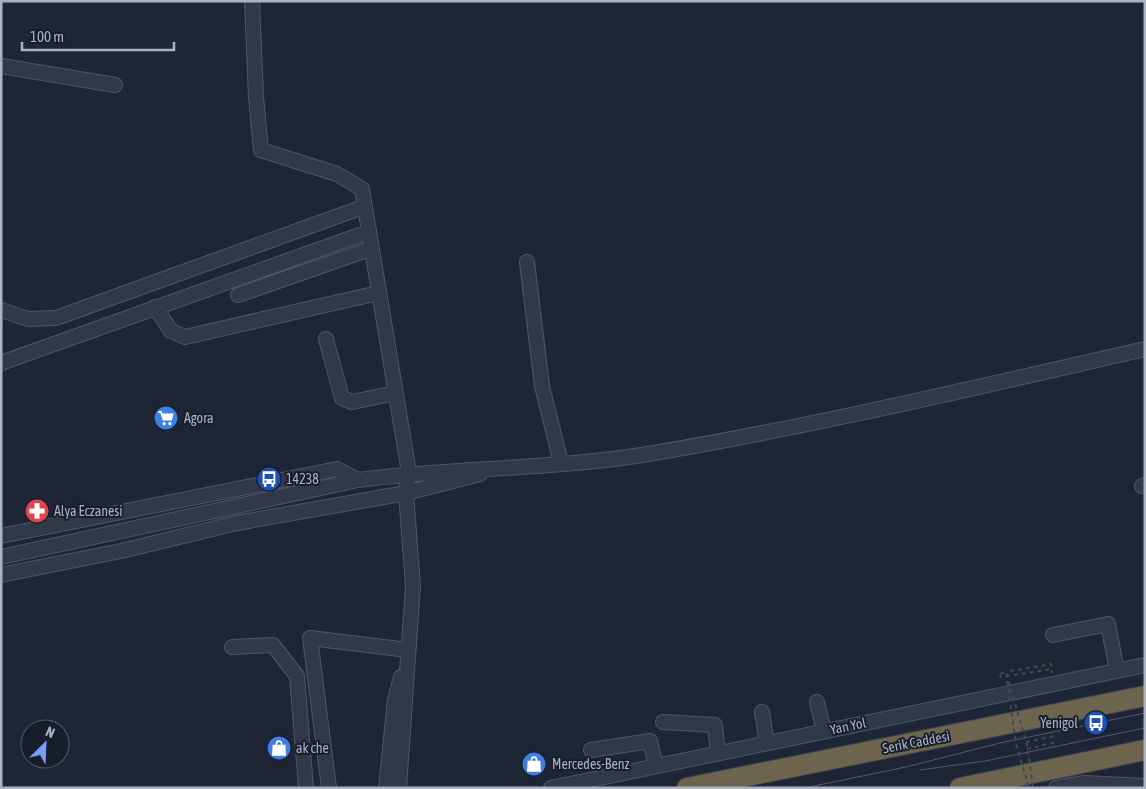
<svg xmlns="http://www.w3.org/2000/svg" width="1146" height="789" viewBox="0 0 1146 789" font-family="'Asap Condensed',sans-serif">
<rect width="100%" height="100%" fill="#1e2636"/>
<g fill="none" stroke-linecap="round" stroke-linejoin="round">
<defs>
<path id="minor" d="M252 1 256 97 261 150 337 174 362 189 409 473 406 493 413 586 399 788
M1 66 115 85
M527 262 542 386 561 463
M238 295 370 249
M155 307 171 331 185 337 378 293
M1 310 28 319 56 318 363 207
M326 339 342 398 352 402 395 393
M1 363 368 232
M1142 486 1145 485
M1 536 337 469 358 480
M1 557 358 480C456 467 556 470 654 453 819 425 982 386 1145 349
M1 575 121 551 237 523 406 493 480 474
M1053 635 1108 624 1117 671
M232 647 273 645 297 676 306 788
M817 702 824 731
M762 712 767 743
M663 722 715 725 718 753
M591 750 650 741 656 766
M329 788 310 638 408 650
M386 788 395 700 401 677
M551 788 1145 665
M1056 788 1084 783 1145 786"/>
<path id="highway" d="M687 788 1145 696
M960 788 1145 750"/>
</defs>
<use href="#minor" stroke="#4f5565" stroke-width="16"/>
<use href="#highway" stroke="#3c4251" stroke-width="22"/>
<path stroke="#3a4e52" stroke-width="2" stroke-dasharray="4 4" stroke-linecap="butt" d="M1010 671 1051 664 1052 673
M1000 674 1001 677 1052 669
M1026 742 1054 736
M1027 749 1056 742"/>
<use href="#minor" stroke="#313847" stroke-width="14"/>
<use href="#highway" stroke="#6d644e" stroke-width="20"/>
<path stroke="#535b6e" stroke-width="1" d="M920 770 985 761 1145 728
M804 788 906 767 1000 743 1145 713"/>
<path stroke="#3a4e52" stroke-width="2" stroke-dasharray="4 4" stroke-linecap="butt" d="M1000 674 1006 672 1027 745 1033 788
M1007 681 1016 744 1029 788"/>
</g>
<defs>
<symbol id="supermarket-disc" viewBox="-11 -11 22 22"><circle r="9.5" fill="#3f7fe0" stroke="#171d2b"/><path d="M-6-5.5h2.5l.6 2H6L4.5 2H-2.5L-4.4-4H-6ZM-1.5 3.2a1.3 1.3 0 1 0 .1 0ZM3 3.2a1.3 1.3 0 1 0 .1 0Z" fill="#fff"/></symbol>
<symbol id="bus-disc" viewBox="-11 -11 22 22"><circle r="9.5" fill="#1a4fb4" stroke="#171d2b"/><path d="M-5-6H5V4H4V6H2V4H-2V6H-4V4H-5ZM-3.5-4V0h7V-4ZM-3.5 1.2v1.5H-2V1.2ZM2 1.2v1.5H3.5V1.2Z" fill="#fff"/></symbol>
<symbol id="pharmacy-disc" viewBox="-11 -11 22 22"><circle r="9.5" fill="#e0444e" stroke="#171d2b"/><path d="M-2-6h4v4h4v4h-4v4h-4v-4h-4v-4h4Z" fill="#fff"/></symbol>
<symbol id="shop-disc" viewBox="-11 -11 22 22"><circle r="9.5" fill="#3f7fe0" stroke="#171d2b"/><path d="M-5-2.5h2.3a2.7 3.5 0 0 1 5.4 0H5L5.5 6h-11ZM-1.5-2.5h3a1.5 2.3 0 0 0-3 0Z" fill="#fff"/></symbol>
</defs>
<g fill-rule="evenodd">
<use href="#supermarket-disc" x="152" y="404" width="28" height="28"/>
<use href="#bus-disc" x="255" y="465" width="28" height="28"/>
<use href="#pharmacy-disc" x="23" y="497" width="28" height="28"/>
<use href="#bus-disc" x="1082" y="709" width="28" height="28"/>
<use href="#shop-disc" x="265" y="734" width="28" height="28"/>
<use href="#shop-disc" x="520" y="750" width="28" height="28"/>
</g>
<g text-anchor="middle" stroke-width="4" stroke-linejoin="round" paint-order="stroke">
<g font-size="14" fill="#abb2c4" stroke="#171d2b" text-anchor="start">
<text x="184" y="423">Agora</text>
<text x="286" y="484">14238</text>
<text x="54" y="516">Alya Eczanesi</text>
<text x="1078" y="728" text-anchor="end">Yenigol</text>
<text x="296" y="753">ak che</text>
<text x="552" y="769">Mercedes-Benz</text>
</g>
<g font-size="14" fill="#abb2c4" stroke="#171d2b">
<text transform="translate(848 726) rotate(-12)" y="5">Yan Yol</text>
<text transform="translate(916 742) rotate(-11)" y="5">Serik Caddesi</text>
</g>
</g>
<rect width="1146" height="789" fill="none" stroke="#abb2c4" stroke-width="5"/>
<g transform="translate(45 744) rotate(24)"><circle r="24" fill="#171d2b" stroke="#525968"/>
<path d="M0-4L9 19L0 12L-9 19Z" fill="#789efc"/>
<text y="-8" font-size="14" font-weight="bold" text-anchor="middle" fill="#abb2c4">N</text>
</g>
<path d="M22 42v8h152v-8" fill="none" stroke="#abb2c4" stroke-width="2.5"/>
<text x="30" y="42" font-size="15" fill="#abb2c4" stroke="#171d2b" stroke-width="4" paint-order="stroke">100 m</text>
</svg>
